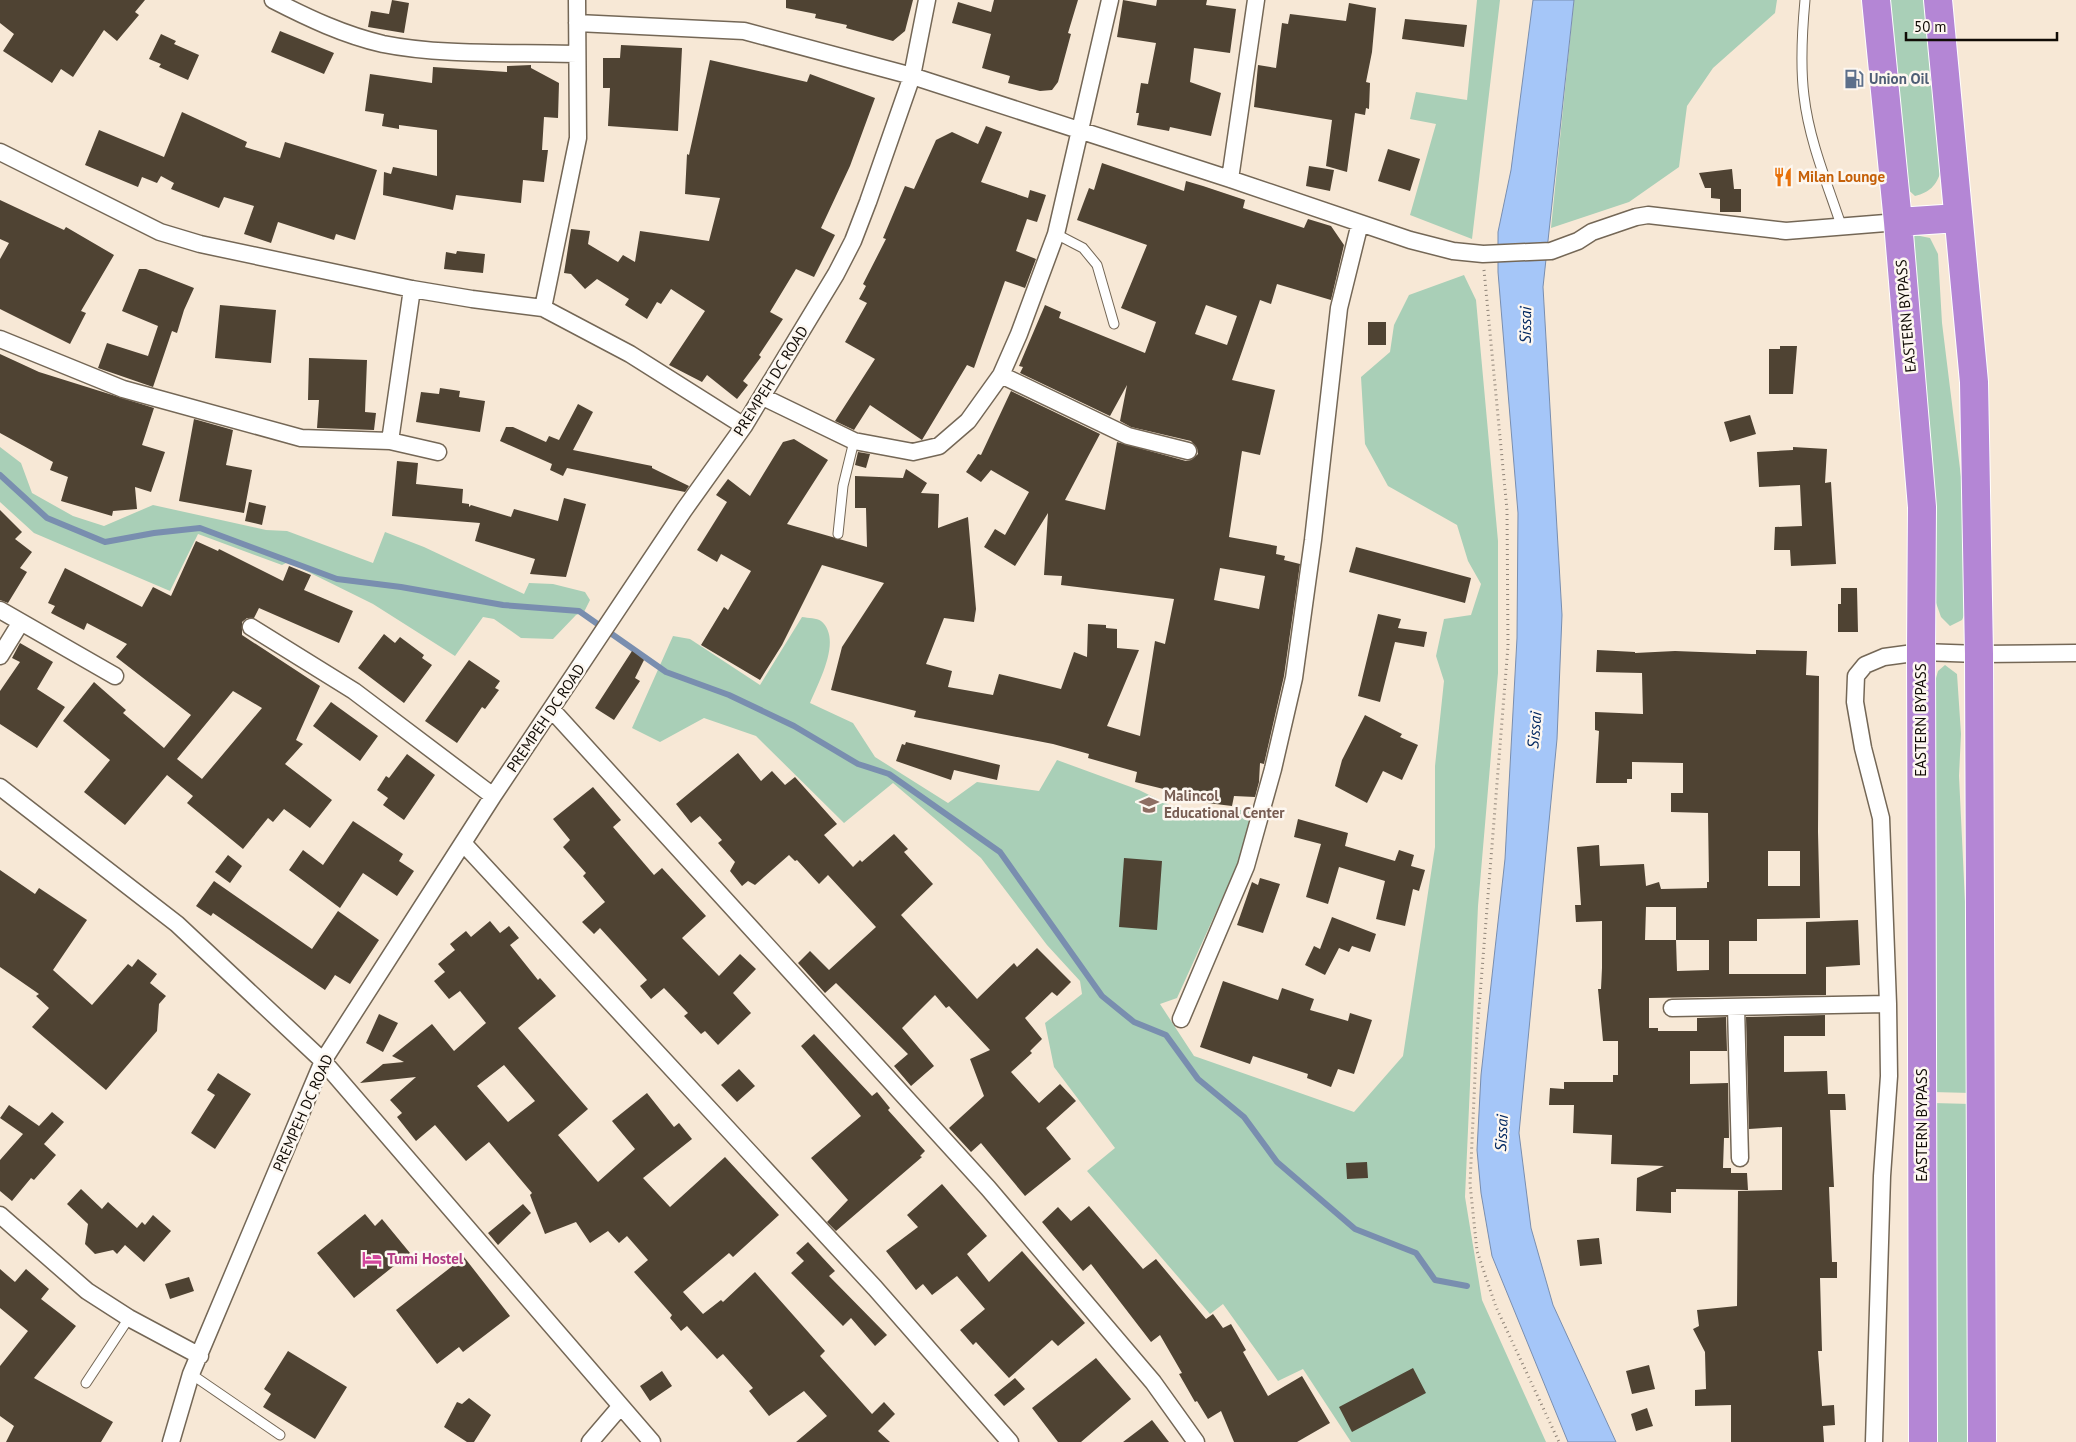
<svg xmlns="http://www.w3.org/2000/svg" width="2076" height="1442" viewBox="0 0 2076 1442" font-family="'PT Sans',sans-serif">
<rect width="100%" height="100%" fill="#f7e8d6"/>
<path fill="#a9cfb7" d="M1477 0H1500L1472 239 1410 215 1436 124 1410 119 1416 92 1467 100Z
M1574 0H1777L1775 13 1713 68 1687 106 1679 167 1629 202 1551 228Z
M1884 0H1924L1941 171C1936 186 1930 192 1915 196L1902 184Z
M1915 235 1930 238 1938 254 1942 323 1963 493 1966 611 1962 620 1950 626 1941 617 1935 600 1931 458 1907 247Z
M1464 275 1476 300 1498 541V673L1478 906 1465 1197 1482 1300 1546 1442H1351L1303 1369 1278 1381 1223 1304 1210 1314 1087 1171 1115 1148 1054 1067 1045 1023 1082 994 1080 981 1047 945 981 858 893 783 844 823 756 736 704 718 660 742 632 728 673 636 690 639 760 685 802 617C808 618 817 618 821 621 843 639 818 683 810 703L853 723 875 757 948 803 977 782 1039 791 1057 760 1139 790 1190 815 1227 810H1254L1241 857 1177 998 1160 1004 1194 1056 1354 1112 1403 1056 1435 847V766L1444 681 1436 656 1444 619 1471 615 1481 584 1468 561 1457 525 1388 486 1365 444 1361 377 1390 352 1394 325 1409 295Z
M0 447 21 463 32 493 73 516 104 526 153 505 266 530 287 531 373 563 385 532 424 547 524 594 529 583 553 584 585 592 590 600 584 612 576 615 553 639 521 638 494 619 483 617 455 656 373 604 288 562 282 565 198 534 170 591 34 533 0 502Z
M1945 665 1957 674 1961 734 1959 776 1972 1048 1971 1093 1932 1092 1931 696 1938 671Z
M1933 1103 1971 1104 1967 1442H1934Z"/>
<path fill="#a5c6f8" stroke="#798eaf" d="M1533 0H1574L1543 287 1562 615 1557 739 1519 1133 1531 1228 1553 1305 1616 1442H1568L1492 1256 1481 1193 1477 1150 1481 1075 1505 859 1517 638 1518 513 1498 272V232L1511 170Z"/>
<g fill="none" stroke-linecap="round" stroke-linejoin="round">
<path stroke="#798eaf" stroke-width="6" d="M0 475 47 518 105 542 154 533 200 528 337 579 401 587 503 605 579 611 666 672 729 695 794 726 858 764 889 774 1000 852 1102 996 1134 1022 1166 1035 1198 1079 1244 1117 1277 1162 1355 1229 1416 1253 1435 1280 1467 1286"/>
</g>
<path fill="#4f4333" fill-rule="evenodd" d="M0 0H145L135 12 139 15 117 41 104 30 73 77 61 69 52 83 3 51 14 34 0 23Z
M392 0 409 3 404 33 368 27 371 11 389 14Z
M786 0H913L905 31 893 41 846 28 847 25 815 18 816 14 786 8Z
M994 0H1078L1068 33 1071 34 1058 82 1052 90 1040 91 1008 83 1010 76 982 68 991 34 952 23 958 2 991 12Z
M1123 0 1156 6 1157 0H1207L1206 5 1236 9 1230 53 1194 48 1190 82 1221 93 1211 136 1170 127 1169 131 1137 125 1139 113H1136L1141 83 1148 84 1156 43 1117 37Z
M1349 3 1376 8 1372 52 1366 82 1370 83 1369 109 1366 108 1365 115 1355 113 1347 172 1326 166 1332 120 1254 107 1258 65 1276 68 1282 23 1288 24 1290 14 1346 21Z
M1405 19 1467 25 1464 47 1402 39Z
M280 31 334 53 324 74 271 52Z
M161 34 176 41 174 44 199 55 188 80 159 67 161 64 149 59Z
M621 45 682 48 678 131 608 126 610 88H603V58H620Z
M710 60 807 82 810 74 875 98 850 166 821 228 835 235 814 277 796 269 770 312 783 319 759 355 761 357 743 381 748 385 737 399 707 375 702 382 669 365 705 311 671 289 661 304 657 302 647 319 625 305 629 299 597 279 585 289 571 274 564 273 571 229 590 231 588 244 618 262 623 255 635 262 640 231 709 241 720 198 685 194 687 154 689 155Z
M531 65V68L559 83 558 118 544 117 542 150H548L544 182 523 180 521 203 456 195 453 210 383 195 384 172 391 174 393 167 437 176V130L399 125V129L382 126 384 114 365 111 370 74 432 83 433 67 507 72V66Z
M182 112 247 142 245 147 280 158 285 142 377 170 355 240 336 234 334 240 278 222 271 243 244 234 254 206 224 197 219 208 171 189 174 183 161 176 157 183 142 177 138 187 85 165 99 130 164 157Z
M986 126 1002 132 981 182 1028 198 1030 190 1046 195 1037 222 1027 219 1016 251 1036 259 1025 288 1005 281 974 368 967 365 922 440 870 405 854 430 835 421 875 359 845 342 867 303 859 299 866 286 863 284 886 239 883 238 905 186 914 189 936 140 952 132 978 144Z
M1388 149 1420 159 1410 191 1378 181Z
M1102 163 1184 191 1186 181 1203 186 1245 200 1243 208 1304 228 1308 219 1331 226 1344 245 1331 300 1277 284 1271 304 1260 300 1232 380 1275 390 1260 455 1242 451 1229 537 1277 546 1276 554 1285 556 1284 560 1300 564 1284 676 1264 764 1260 763 1259 782 1255 797 1234 796 1232 806 1183 800 1184 794 1135 782 1137 772 1088 758 1089 754 1053 744 914 717 916 711 831 690 842 647 884 583 822 565 782 645 760 680 701 645 724 607 728 610 751 571 721 554 717 562 697 550 727 502 716 495 728 479 750 496 783 442 794 439 828 460 787 524 867 547 866 508H855V476L903 478 906 469 927 483 921 493 939 494 938 528 968 517 976 609 974 622 944 618 926 664 952 671 948 687 993 695 999 674 1061 689 1074 652 1087 657 1088 624 1106 625V628L1117 629V648L1139 650 1107 726 1140 736 1155 641 1165 644 1174 599 1061 585 1062 576 1044 575 1048 513 1015 566 984 547 995 529 1005 535 1029 492 991 470 981 482 966 472 978 454 981 455 1011 391 1100 434 1065 500 1105 510 1117 442 1186 461 1191 460 1198 454 1197 448 1191 441 1131 427 1120 421 1127 385 1110 416 1020 373 1023 367 1019 366 1045 305 1061 312 1059 318 1145 353 1156 322 1121 308 1147 245 1077 220 1089 188 1094 190ZM1206 305 1237 316 1227 345 1195 334ZM1220 568 1265 576 1259 609 1214 600Z
M1309 166 1334 170 1330 191 1306 186Z
M1732 169 1734 189H1741V212H1720V199L1711 198V188H1705L1699 173Z
M0 200 64 230 66 227 114 255 81 311 86 313 70 344 0 309V259L9 243 0 239Z
M457 251 485 254 483 273 444 269 446 252 456 254Z
M139 269H146L194 288 184 310 177 333 172 331 153 387 98 368 107 343 148 356 158 326 122 311Z
M220 305 276 310 271 363 215 358Z
M1368 322H1386V345H1368Z
M1780 346H1797L1793 394H1769V349H1780Z
M0 354 39 372 154 408 142 445 165 452 151 492 135 487 137 509 113 511 112 516 61 501 68 477 50 470 53 462 0 433Z
M309 358 367 360 365 412 376 413 374 430 317 428 319 400H308Z
M440 388 460 391 459 397 485 401 480 432 416 422 421 392 439 394Z
M578 404 593 412 573 450 652 466V468L689 486 685 492 567 468 563 476 550 470 552 464 500 441 506 427H513L546 442 549 436 559 440Z
M1750 415 1756 434 1730 442 1724 422Z
M194 419 233 430 226 465 252 470 244 513 179 501Z
M1793 447 1827 449 1825 483 1831 482 1836 564 1791 566 1790 550H1774L1775 527 1802 526 1800 485 1759 487 1757 452 1793 450Z
M858 452 870 454 866 468 855 465Z
M397 461 418 463 416 484 463 489 462 503 469 504V507L471 505 511 517 514 509 558 521 564 498 586 504 566 577 530 574 535 559 475 541 480 523 392 516Z
M249 502 266 506 262 525 245 521Z
M0 510 22 532 15 539 32 552 20 568 27 572 8 603 0 600Z
M196 541 218 551 219 549 283 581 289 566 311 575 304 590 353 611 339 643 259 608 254 618H247L242 622V635L320 686 296 740 303 744 285 764 332 800 310 828 284 809 273 822 268 818 243 849 187 803 193 796 167 775 125 825 84 792 110 760 63 721 94 682 126 710 123 713 164 748 191 715 116 657 127 644 87 623 84 630 51 613 55 606 48 603 65 568 142 607 153 587 171 596ZM233 691 262 708 202 779 177 759Z
M1356 547 1471 578 1465 603 1349 572Z
M1841 588H1857L1858 632H1838V604H1841Z
M1378 614 1401 619 1398 628 1427 632 1424 647 1395 642 1380 702 1358 696Z
M384 634 395 643 400 637 424 655 422 658 432 665 404 703 358 668Z
M20 643 53 662 37 689 65 707 37 748 0 724V691L20 662 12 658Z
M1597 650 1635 652V653L1675 651 1752 654H1756V650L1807 651 1806 675 1819 676 1818 832 1820 918 1757 919V941H1729V974H1806V922L1858 920 1860 965 1826 967V995L1649 998V1028H1658V1031H1697V1018L1726 1017 1727 1051H1690V1084L1728 1083 1729 1138H1724L1723 1168H1731V1173H1747L1748 1190 1676 1189V1192H1671V1213L1636 1211 1637 1178 1664 1166 1611 1164 1612 1135 1573 1133 1574 1105H1549L1550 1088 1564 1089V1082H1613V1075H1618V1041H1603L1598 989H1601L1602 968V921L1576 922 1575 905H1581L1577 847 1599 845 1600 866 1644 864 1646 886 1659 882 1661 889 1707 888V882H1709L1708 813 1671 812V793H1683V763L1632 762V779H1627V783H1596L1599 731 1595 730V712L1643 714 1642 673 1596 672ZM1768 851H1800V886H1768ZM1646 907H1676V940H1645ZM1676 940H1709V970L1677 971Z
M632 651 644 660 635 678 640 681 614 720 595 708Z
M469 660 500 681 495 688 499 690 485 709 482 707 457 743 425 721Z
M331 702 378 736 360 761 313 726Z
M1365 715 1402 734 1400 737 1418 745 1402 780 1383 771 1367 803 1335 786 1342 760Z
M906 742 1000 765 997 780 954 770 951 780 896 761 902 744 905 745Z
M738 753 761 781 772 771 785 785 795 777 837 824 824 835 853 867 860 860 862 862 894 834 908 849 904 852 933 884 901 915 977 999 1014 963 1017 967 1037 948 1071 982 1057 996 1052 992 1025 1018 1042 1039 1030 1051 1032 1053 1011 1072 1039 1103 1060 1084 1076 1101 1046 1128 1071 1159 1025 1196 981 1143 971 1152 949 1128 984 1096 970 1059 990 1050 949 1006 946 1008 935 995 902 1028 934 1066 911 1086 894 1066 908 1054 836 983 825 993 798 963 810 951 829 970 876 927 828 875 819 884 797 860 795 861 789 855 755 885 748 881 742 886 730 871 735 862 718 843 722 840 700 816 691 823 676 804Z
M407 754 435 775 404 820 383 805 388 798 377 790 386 776 389 778Z
M593 787 621 820 613 827 654 875 662 868 706 916 682 938 719 976 740 954 756 969 733 993 751 1013 718 1045 705 1031 701 1034 684 1016 688 1013 664 988 651 999 640 986 647 980 600 928 594 934 582 922 605 902 583 876 586 873 563 847 570 840 553 819Z
M1298 819 1348 833 1345 846 1395 861 1399 850 1414 855 1411 866 1425 870 1419 891 1413 889 1405 926 1376 919 1385 881 1339 867 1328 904 1306 897 1321 844 1294 837Z
M353 821 403 854 399 861 414 871 397 896 363 873 340 908 289 870 303 850 323 865Z
M228 855 242 866 230 883 215 872Z
M1124 858 1162 861 1157 930 1119 927Z
M0 870 35 894 39 888 87 920 53 970 92 1005 128 964 132 967 138 959 157 974 150 983 166 996 159 1004 157 1031 106 1090 32 1027 49 1008 36 996 39 994 0 967Z
M1260 878 1280 884 1263 933 1237 925 1252 882 1258 885Z
M214 881 312 949 338 911 379 940 350 984 335 975 325 990 213 913 211 916 196 906Z
M1332 917 1376 934 1370 952 1352 946 1349 952 1339 948 1325 975 1305 965 1314 946 1320 949Z
M490 921 500 933 509 926 519 938 510 945 538 980 540 978 556 996 518 1028 588 1109 558 1135 598 1182 635 1149 612 1121 647 1093 674 1127 679 1123 692 1139 643 1178 670 1207 725 1157 779 1215 733 1257 729 1253 683 1292 703 1314 721 1300 723 1302 755 1272 825 1351 820 1356 872 1414 884 1402 895 1414 878 1431 890 1442H796L827 1416 804 1391 769 1416 749 1391 753 1388 723 1354 717 1359 687 1326 681 1331 670 1318 672 1315 634 1272 648 1260 627 1236 619 1243 608 1231 590 1243 576 1222 545 1234 530 1195 532 1193 489 1142 466 1161 435 1125 416 1141 397 1117 402 1113 390 1100 416 1077 360 1083 383 1064 404 1062 392 1056 432 1024 454 1051 486 1023 460 991 449 999 434 981 445 972 438 964 455 950 450 944 466 931 471 937ZM504 1065 535 1101 508 1122 477 1086Z
M1223 981 1278 1000 1282 988 1314 999 1310 1010 1348 1021 1350 1013 1372 1020 1354 1074 1338 1069 1331 1087 1307 1078 1308 1074 1253 1056 1250 1064 1200 1047Z
M379 1014 398 1023 383 1052 366 1043Z
M1825 1015V1036H1784V1072L1827 1071 1828 1094H1845L1846 1110H1830L1834 1187H1829L1832 1262H1837V1278H1820L1822 1351H1818L1822 1406 1834 1405 1835 1425 1823 1426 1824 1442H1731V1405L1695 1406V1390L1706 1389 1705 1352 1693 1329 1699 1326 1697 1310 1737 1306 1738 1191 1782 1190V1127L1749 1129 1746 1017Z
M814 1034 872 1096 877 1092 890 1108 888 1110 925 1151 920 1156 922 1157 836 1231 827 1222 848 1200 811 1158 861 1116 801 1046Z
M739 1069 755 1086 737 1102 721 1085Z
M218 1073 251 1094 215 1149 191 1133 215 1095 207 1090Z
M9 1105 39 1126 52 1112 64 1122 44 1144 56 1155 34 1180 31 1178 12 1201 0 1191V1160L23 1134 0 1118Z
M1367 1162 1368 1178 1347 1179 1346 1163Z
M942 1184 987 1236 967 1254 989 1282 1022 1251 1085 1323 1058 1346 1052 1340 1009 1378 976 1342 973 1345 960 1330 985 1309 957 1276 932 1295 923 1284 916 1290 886 1251 918 1227 907 1215Z
M81 1189 102 1209 108 1202 137 1228 142 1222 145 1225 153 1215 171 1231 144 1262 125 1245 117 1254 113 1250 95 1254 85 1244 88 1224 67 1204Z
M523 1204 531 1213 498 1245 488 1233Z
M1089 1206 1143 1269 1156 1259 1206 1319 1213 1314 1223 1328 1231 1324 1246 1350 1243 1352 1268 1396 1302 1376 1330 1423 1297 1442H1234L1221 1411 1208 1419 1197 1401 1195 1402 1179 1374 1182 1373 1160 1335 1151 1342 1091 1264 1083 1271 1042 1222 1058 1207 1071 1221Z
M365 1214 375 1226 382 1219 410 1253 354 1298 317 1253Z
M1599 1238 1602 1264 1580 1266 1577 1240Z
M808 1242 835 1271 829 1276 887 1335 875 1346 851 1318 843 1326 791 1273 804 1261 796 1253Z
M464 1257 510 1316 463 1352 459 1347 437 1364 396 1310Z
M0 1269 15 1282 26 1269 49 1289 41 1299 76 1326 34 1378 113 1422 101 1442H6L14 1426 0 1416V1366L28 1331 0 1308Z
M189 1277 194 1291 170 1299 165 1284Z
M288 1351 347 1387 315 1439 263 1407 271 1394 264 1389Z
M1096 1358 1131 1399 1081 1442H1058L1032 1408Z
M1649 1365 1655 1389 1632 1394 1626 1371Z
M1413 1368 1426 1393 1352 1432 1339 1407Z
M662 1371 672 1386 650 1401 640 1386Z
M1015 1378 1025 1389 1004 1406 994 1395Z
M469 1398 491 1415 474 1442H467L444 1427 457 1402 462 1404Z
M1647 1408 1653 1426 1636 1431 1631 1414Z
M1152 1420 1169 1442H1123Z"/>
<g fill="none" stroke-linecap="round" stroke-linejoin="round">
<defs>
<path id="lane" d="M1805 0C1802 32 1800 64 1804 96 1809 140 1827 183 1841 225
M1056 234 1083 248 1097 265 1114 324
M838 534 843 486 854 441
M191 1374 280 1435
M86 1383 129 1318"/>
<path id="street" d="M273 0C308 18 344 35 383 44 442 56 516 52 577 54
M577 23 744 31 912 76 1230 179 1410 240 1453 251 1483 254 1551 251 1578 241 1592 232 1636 217 1648 215 1786 231 1898 222
M0 152 160 232 200 244 412 289 472 299 543 308 630 354 744 426
M1230 179 1256 0
M543 308 578 138 577 0
M0 339 123 389 301 438 390 441 438 452
M1001 375 1128 436 1188 451
M763 397 854 441 913 452 939 446 968 421 1001 375 1019 334 1056 234 1110 0
M390 441 412 289
M0 610 115 676
M251 627 354 691 493 796
M0 656 21 622
M552 710 988 1188 1153 1382 1196 1442
M0 787 177 924 323 1061 652 1442
M463 843 875 1288 1010 1442
M1736 1007 1740 1158
M1672 1008 1888 1004
M1181 1019 1246 866 1273 769 1294 678 1313 540 1339 308 1360 223
M0 1215 87 1291 129 1318 200 1356
M171 1442 191 1374 323 1061 493 796 684 510 744 426 836 274 853 241 868 202 912 76 927 0
M590 1442 620 1407
M1874 1442 1882 1176 1889 1076 1888 1004 1881 818 1863 748 1855 702 1856 676 1865 665 1884 657 1921 652 1979 654 2076 653"/>
<path id="highway" d="M1876 0 1898 222 1922 507 1921 652 1923 1442
M1938 0 1974 382 1979 654 1982 1442
M1898 222 1958 218"/>
</defs>
<use href="#lane" stroke="#746756" stroke-width="11"/>
<use href="#street" stroke="#746756" stroke-width="19"/>
<use href="#highway" stroke="#fff" stroke-width="30"/>
<path stroke="#908579" stroke-width="3" stroke-dasharray="1 4" stroke-linecap="butt" d="M1484 270 1507 510 1508 646 1477 1033 1470 1184 1477 1251 1496 1307 1559 1442"/>
<use href="#lane" stroke="#fff" stroke-width="9"/>
<use href="#street" stroke="#fff" stroke-width="16"/>
<use href="#highway" stroke="#b486d5" stroke-width="28"/>
</g>
<defs>
<symbol id="fuel-bare" viewBox="-9 -9 18 18"><path d="M-5.5-6h7V0h2V4h1.3V-2.5L3-4.5l.8-.8L6-3V5H2.5V1h-1V6h-7ZM-4.2-4.7v3.2H.2V-4.7Z" fill="#5c6f8a" stroke="#fdf7f0" stroke-width="2.5" paint-order="stroke"/></symbol>
<symbol id="restaurant-bare" viewBox="-9 -9 18 18"><path d="M-5-6h1v4h1v-4h1v4h1v-4h1v5L-1.5 .5V6h-2V.5L-5-1ZM5-6V6H3V1.5H1.5Q1.5-4 5-6Z" fill="#e8710a" stroke="#fdf7f0" stroke-width="2.5" paint-order="stroke"/></symbol>
<symbol id="school-bare" viewBox="-9 -9 18 18"><path d="M0-5L7-2L0 1L-7-2ZM-4 1L0 2.5L4 1V4Q0 6-4 4Z" fill="#8d6e63" stroke="#fdf7f0" stroke-width="2.5" paint-order="stroke"/></symbol>
<symbol id="hotel-bare" viewBox="-9 -9 18 18"><path d="M-6-4.5h1.5V1H6V5H4.5V3h-9V5H-6ZM-4 0a1.8 1.8 0 1 1 3.6 0ZM.5 0V-2.5h3Q6-2.5 6 0Z" fill="#d1479c" stroke="#fdf7f0" stroke-width="2.5" paint-order="stroke"/></symbol>
</defs>
<g fill-rule="evenodd">
<use href="#fuel-bare" x="1840" y="65" width="28" height="28"/>
<use href="#restaurant-bare" x="1769" y="163" width="28" height="28"/>
<use href="#school-bare" x="1135" y="791" width="28" height="28"/>
<use href="#hotel-bare" x="358" y="1245" width="28" height="28"/>
</g>
<g text-anchor="middle" stroke-width="5" stroke-linejoin="round" paint-order="stroke">
<g font-size="15" font-weight="bold" fill="#4e5e75" stroke="#fdf7f0" text-anchor="start">
<text x="1869" y="84">Union Oil</text>
</g>
<g font-size="15" font-weight="bold" fill="#c56008" stroke="#fdf7f0" text-anchor="start">
<text x="1798" y="182">Milan Lounge</text>
</g>
<g font-size="15" fill="#110c06" stroke="#fdf7f0">
<text transform="translate(1906 316) rotate(-95)" y="5">EASTERN BYPASS</text>
<text transform="translate(771 381) rotate(-58)" y="5">PREMPEH DC ROAD</text>
<text transform="translate(546 718) rotate(-56)" y="5">PREMPEH DC ROAD</text>
<text transform="translate(1921 720) rotate(-90)" y="5">EASTERN BYPASS</text>
<text transform="translate(303 1113) rotate(-66)" y="5">PREMPEH DC ROAD</text>
<text transform="translate(1922 1125) rotate(-90)" y="5">EASTERN BYPASS</text>
</g>
<g font-size="15" font-weight="bold" fill="#785e54" stroke="#fdf7f0" text-anchor="start">
<text x="1164" y="801">Malincol<tspan x="1164" dy="17">Educational Center</tspan></text>
</g>
<g font-size="15" font-weight="bold" fill="#b23c85" stroke="#fdf7f0" text-anchor="start">
<text x="387" y="1264">Tumi Hostel</text>
</g>
<g font-size="16" font-style="italic" fill="#012760" stroke="#fdf7f0">
<text transform="translate(1525 325) rotate(-89)" y="6">Sissai</text>
<text transform="translate(1534 730) rotate(-85)" y="6">Sissai</text>
<text transform="translate(1501 1133) rotate(-87)" y="6">Sissai</text>
</g>
</g>
<path d="M1906 32v8h151v-8" fill="none" stroke="#110c06" stroke-width="2.5"/>
<text x="1914" y="32" font-size="15" fill="#110c06" stroke="#fdf7f0" stroke-width="4" paint-order="stroke">50 m</text>
</svg>
